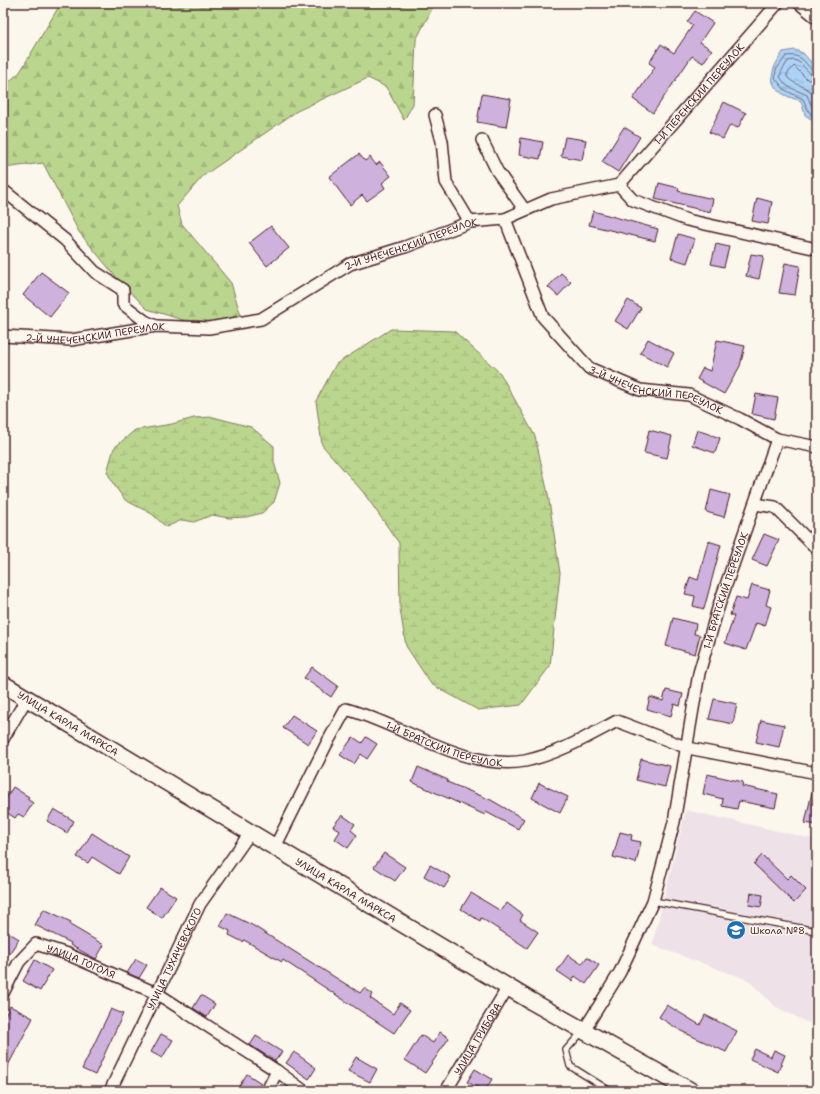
<svg xmlns="http://www.w3.org/2000/svg" width="820" height="1094" viewBox="0 0 820 1094" font-family="'Shantell Sans',sans-serif">
<defs>
<pattern id="forest-firs" width="22" height="20" patternUnits="userSpaceOnUse"><rect width="22" height="20" fill="#bad68e"/><path d="M5 1l3.5 6h-7zM16 11l3.5 6h-7z" fill="#a1b77b"/></pattern>
<pattern id="wetland-marsh" width="20" height="14" patternUnits="userSpaceOnUse"><rect width="20" height="14" fill="#bad68e"/><path d="M1 5h8M5 5V1M11 12h8M15 12V8" fill="none" stroke="#a1b77b"/></pattern>
<pattern id="water-ripples" width="26" height="14" patternUnits="userSpaceOnUse"><rect width="26" height="14" fill="#acd2f5"/><path d="M2 4q2-2 4 0t4 0M15 11q2-2 4 0t4 0" fill="none" stroke="#96b4d2"/></pattern>
</defs>
<rect width="100%" height="100%" fill="#fbf7ec"/>
<filter id="ink" filterUnits="userSpaceOnUse"><feTurbulence type="fractalNoise" baseFrequency=".025" numOctaves="2"/><feDisplacementMap in="SourceGraphic" scale="8" xChannelSelector="R" yChannelSelector="G"/><feConvolveMatrix kernelMatrix="1 2 1 2 8 2 1 2 1" color-interpolation-filters="sRGB"/></filter>
<g filter="url(#ink)">
<path fill="#eee2e8" d="M686 810 817 840V1027L776 1007 748 980 652 945Z"/>
<path fill="url(#forest-firs)" stroke="#827a5c" d="M59 3H435L416 40 413 104 404 120 386 87 368 78 297 111 203 176 177 206 182 224 231 283 241 316 222 322 183 320 147 309 116 277 79 232 43 163 3 168V87L20 72 58 8Z"/>
<path fill="url(#wetland-marsh)" stroke="#827a5c" d="M391 329 454 331 500 373 535 436 548 494 560 573 550 666 521 705 478 710 431 684 406 646 400 609 399 543 363 492 322 445 316 401 336 364Z
M213 417 251 427 274 446V462L280 483 274 502 262 513 246 517 229 518 212 515 194 522 182 520 166 527 152 514 125 500 114 485 107 472 114 448 135 430 172 424 194 418Z"/>
<path fill="url(#water-ripples)" stroke="#858aa4" d="M795 50 803 53 817 69V123L805 115 801 101C795 99 788 97 783 94 764 82 774 66 783 52Z"/>
<g fill="none" stroke-linecap="round" stroke-linejoin="round">
<path stroke="#71677c" stroke-width="1" d="M817 71C804 69 807 53 786 56L776 70 775 78 785 90 803 99 809 112 817 118
M817 76C804 75 803 56 788 61L781 72 780 77 787 86 807 95 813 109 817 112
M817 82 807 79 794 66 787 74V77C799 89 810 83 817 103"/>
</g>
<path fill="#cfb1de" stroke="#4a1f2b" d="M695 11 713 23 700 42 712 50 703 63 692 56 653 113 633 99 655 67 649 63 661 44 674 53 693 25 687 22Z
M482 94 511 99 506 127 477 122Z
M724 102 746 113 738 128 730 125 723 139 709 132Z
M624 127 640 137 618 172 602 162Z
M565 137 586 140 582 160 561 156Z
M521 138 543 142 540 159 519 155Z
M359 154 365 161 370 157 376 165 380 162 391 176 382 183 385 188 367 201 362 195 350 205 329 177Z
M659 183 679 188 678 191 713 199 710 212 655 199Z
M757 198 772 202 768 224 752 221Z
M593 211 658 229 655 241 589 225Z
M271 226 289 248 267 266 249 243Z
M678 234 695 239 687 263 671 258Z
M716 244 729 247 724 267 711 264Z
M751 254 764 256 759 279 746 276Z
M785 263 800 266 795 295 779 293Z
M41 272 69 293 50 317 23 295Z
M561 273 571 282 558 296 548 287Z
M628 300 641 308 628 329 615 321Z
M648 339 674 353 667 367 640 353Z
M717 340 745 346 740 366 724 394 697 379 703 368 710 371Z
M756 394 778 398 774 419 752 414Z
M649 430 672 436 667 458 644 453Z
M697 430 720 438 715 453 692 445Z
M711 490 730 495 724 517 706 512Z
M764 534 779 540 767 566 752 560Z
M708 541 721 545 704 609 693 606 695 596 685 594 690 577 698 580Z
M752 585 770 590 766 605 771 607 765 626 756 623 746 650 725 643 734 616 730 615 736 597 747 600Z
M673 618 696 624 694 634 700 635 695 654 666 646Z
M312 667 338 686 331 697 304 678Z
M666 690 683 694 680 706 674 704 671 716 647 709 650 697 663 701Z
M714 699 737 704 733 724 709 719Z
M292 715 317 731 308 744 283 728Z
M761 720 784 725 779 747 756 742Z
M353 737 362 743 366 737 377 744 367 759 361 754 354 764 340 755Z
M641 759 670 766 665 787 636 780Z
M418 767 448 780 447 782 491 800 524 819 518 829 486 812 485 815 412 782Z
M707 774 743 782 742 786 778 794 775 808 739 801 737 809 722 806 723 799 703 794Z
M539 783 568 797 560 813 532 798Z
M13 787 29 797 27 799 33 803 24 817 18 814 15 818 3 810V803Z
M812 792H817V825L805 823Z
M54 809 74 821 67 833 47 821Z
M342 815 355 824 351 830 357 835 348 848 335 839 340 831 333 826Z
M620 832 632 835 631 840 641 842 636 863 613 857Z
M92 833 129 857 119 874 92 857 88 863 77 857Z
M384 853 405 867 395 881 374 867Z
M762 855 787 879 791 875 806 890 794 903 754 864Z
M430 865 451 877 444 888 424 876Z
M160 887 176 897 162 918 146 907Z
M471 893 501 911 507 903 523 915 520 920 538 932 527 948 481 918 480 921 461 909Z
M751 893 763 895 761 907 749 905Z
M44 909 71 922 70 925 104 945 96 959 70 945 71 943 35 925Z
M227 913 252 925 360 993 364 988 373 994 370 998 393 1014 400 1003 410 1010 394 1033 283 960 282 962 244 940 243 942 229 935 230 931 220 926Z
M3 929 19 939 3 963Z
M568 955 582 964 587 957 599 965 586 984 575 976 572 981 557 971Z
M136 959 147 965 139 978 127 973Z
M35 960 52 970 40 991 23 981Z
M201 995 215 1004 207 1017 193 1008Z
M667 1005 700 1025 705 1015 737 1031 726 1052 681 1031 659 1017Z
M10 1006 33 1018 3 1075V1019Z
M111 1009 123 1014 95 1075 82 1069Z
M440 1032 449 1038 425 1073 405 1060 421 1035 433 1043Z
M161 1034 173 1040 162 1058 151 1052Z
M256 1036 282 1052 275 1061 250 1045Z
M755 1049 771 1057 774 1050 785 1055 778 1072 750 1059Z
M294 1052 316 1068 309 1079 286 1063Z
M356 1057 377 1069 370 1082 348 1071Z
M475 1069 492 1079 485 1091 467 1082Z
M247 1074 261 1083 256 1091H246L239 1086Z"/>
<g fill="none" stroke-linecap="round" stroke-linejoin="round">
<defs>
<path id="service" d="M653 901 817 931
M582 1032 566 1050 570 1066 610 1091"/>
<g id="minor">
<path d="M799 3 817 18"/>
<path d="M435 115 442 141 446 182 470 222"/>
<path d="M482 140 497 171 524 209"/>
<path id="s1" d="M619 185 778 3"/>
<path d="M3 190 65 240 95 272 123 290V304L145 321 156 326"/>
<path id="s2" d="M505 219 543 317 589 368 640 390 689 395 740 419 777 439 817 447"/>
<path id="s3" d="M3 336 71 340 156 326 209 328 261 319 350 264 405 247 470 222 505 219 551 199 619 185 633 200 687 220 817 249"/>
<path d="M755 504 775 507 817 549"/>
<path d="M3 739 27 698"/>
<path id="s4" d="M275 847 326 745 346 709C401 724 468 772 525 761 558 754 587 737 617 721L688 748 817 773"/>
<path id="s5" d="M3 993 19 962 36 944 67 954 158 994 277 1071 304 1091"/>
<path id="s6" d="M584 1030 620 972 653 901 674 822 699 673 719 605 777 439"/>
<path id="s7" d="M110 1091 200 904 250 833"/>
<path d="M267 1091 277 1071"/>
<path id="s8" d="M446 1091 508 987"/>
</g>
<g id="secondary">
<path id="s9" d="M3 684 531 1001 691 1091"/>
</g>
</defs>
<use href="#service" stroke="#4a1f2b" stroke-width="8"/>
<use href="#minor" stroke="#4a1f2b" stroke-width="14"/>
<use href="#secondary" stroke="#4a1f2b" stroke-width="19"/>
<use href="#service" stroke="#fbf7ec" stroke-width="5.5"/>
<use href="#minor" stroke="#fbf7ec" stroke-width="11"/>
<use href="#secondary" stroke="#fbf7ec" stroke-width="16"/>
</g>
</g>
<defs>
<symbol id="school-disc" viewBox="-11 -11 22 22"><circle r="9.5" fill="#1f6fb2" stroke="#fbf7ec"/><path d="M0-5L7-2L0 1L-7-2ZM-4 1L0 2.5L4 1V4Q0 6-4 4Z" fill="#fff"/></symbol>
</defs>
<g fill-rule="evenodd">
<use href="#school-disc" x="725" y="919" width="22" height="22"/>
</g>
<g text-anchor="middle" stroke-width="3" stroke-linejoin="round" paint-order="stroke">
<g font-size="10" fill="#4a1f2b" stroke="#fbf7ec">
<text dy="4" stroke="none"><textPath href="#s1" startOffset="121">1-Й ПЕРЕНСКИЙ ПЕРЕУЛОК</textPath></text>
<text dy="4" stroke="none"><textPath href="#s3" startOffset="429">2-Й УНЕЧЕНСКИЙ ПЕРЕУЛОК</textPath></text>
<text dy="4" stroke="none"><textPath href="#s3" startOffset="93">2-Й УНЕЧЕНСКИЙ ПЕРЕУЛОК</textPath></text>
<text dy="4" stroke="none"><textPath href="#s2" startOffset="245">3-Й УНЕЧЕНСКИЙ ПЕРЕУЛОК</textPath></text>
<text dy="4" stroke="none"><textPath href="#s6" startOffset="466">1-Й БРАТСКИЙ ПЕРЕУЛОК</textPath></text>
<text dy="4" stroke="none"><textPath href="#s9" startOffset="76">УЛИЦА КАРЛА МАРКСА</textPath></text>
<text dy="4" stroke="none"><textPath href="#s4" startOffset="260">1-Й БРАТСКИЙ ПЕРЕУЛОК</textPath></text>
<text dy="4" stroke="none"><textPath href="#s9" startOffset="400">УЛИЦА КАРЛА МАРКСА</textPath></text>
<text dy="4" stroke="none"><textPath href="#s7" startOffset="147">УЛИЦА ТУХАЧЕВСКОГО</textPath></text>
<text dy="4" stroke="none"><textPath href="#s5" startOffset="108">УЛИЦА ГОГОЛЯ</textPath></text>
<text dy="4" stroke="none"><textPath href="#s8" startOffset="61">УЛИЦА ГРИБОВА</textPath></text>
</g>
<g font-size="10" fill="#4a1f2b" stroke="#fbf7ec" text-anchor="start">
<text x="750" y="934">Школа №8</text>
</g>
</g>
<rect width="820" height="1094" fill="none" stroke="#fbf7ec" stroke-width="16"/>
<rect x="8" y="8" width="804" height="1078" fill="none" stroke="#4a1f2b" stroke-width="1.5" filter="url(#ink)"/>
</svg>
